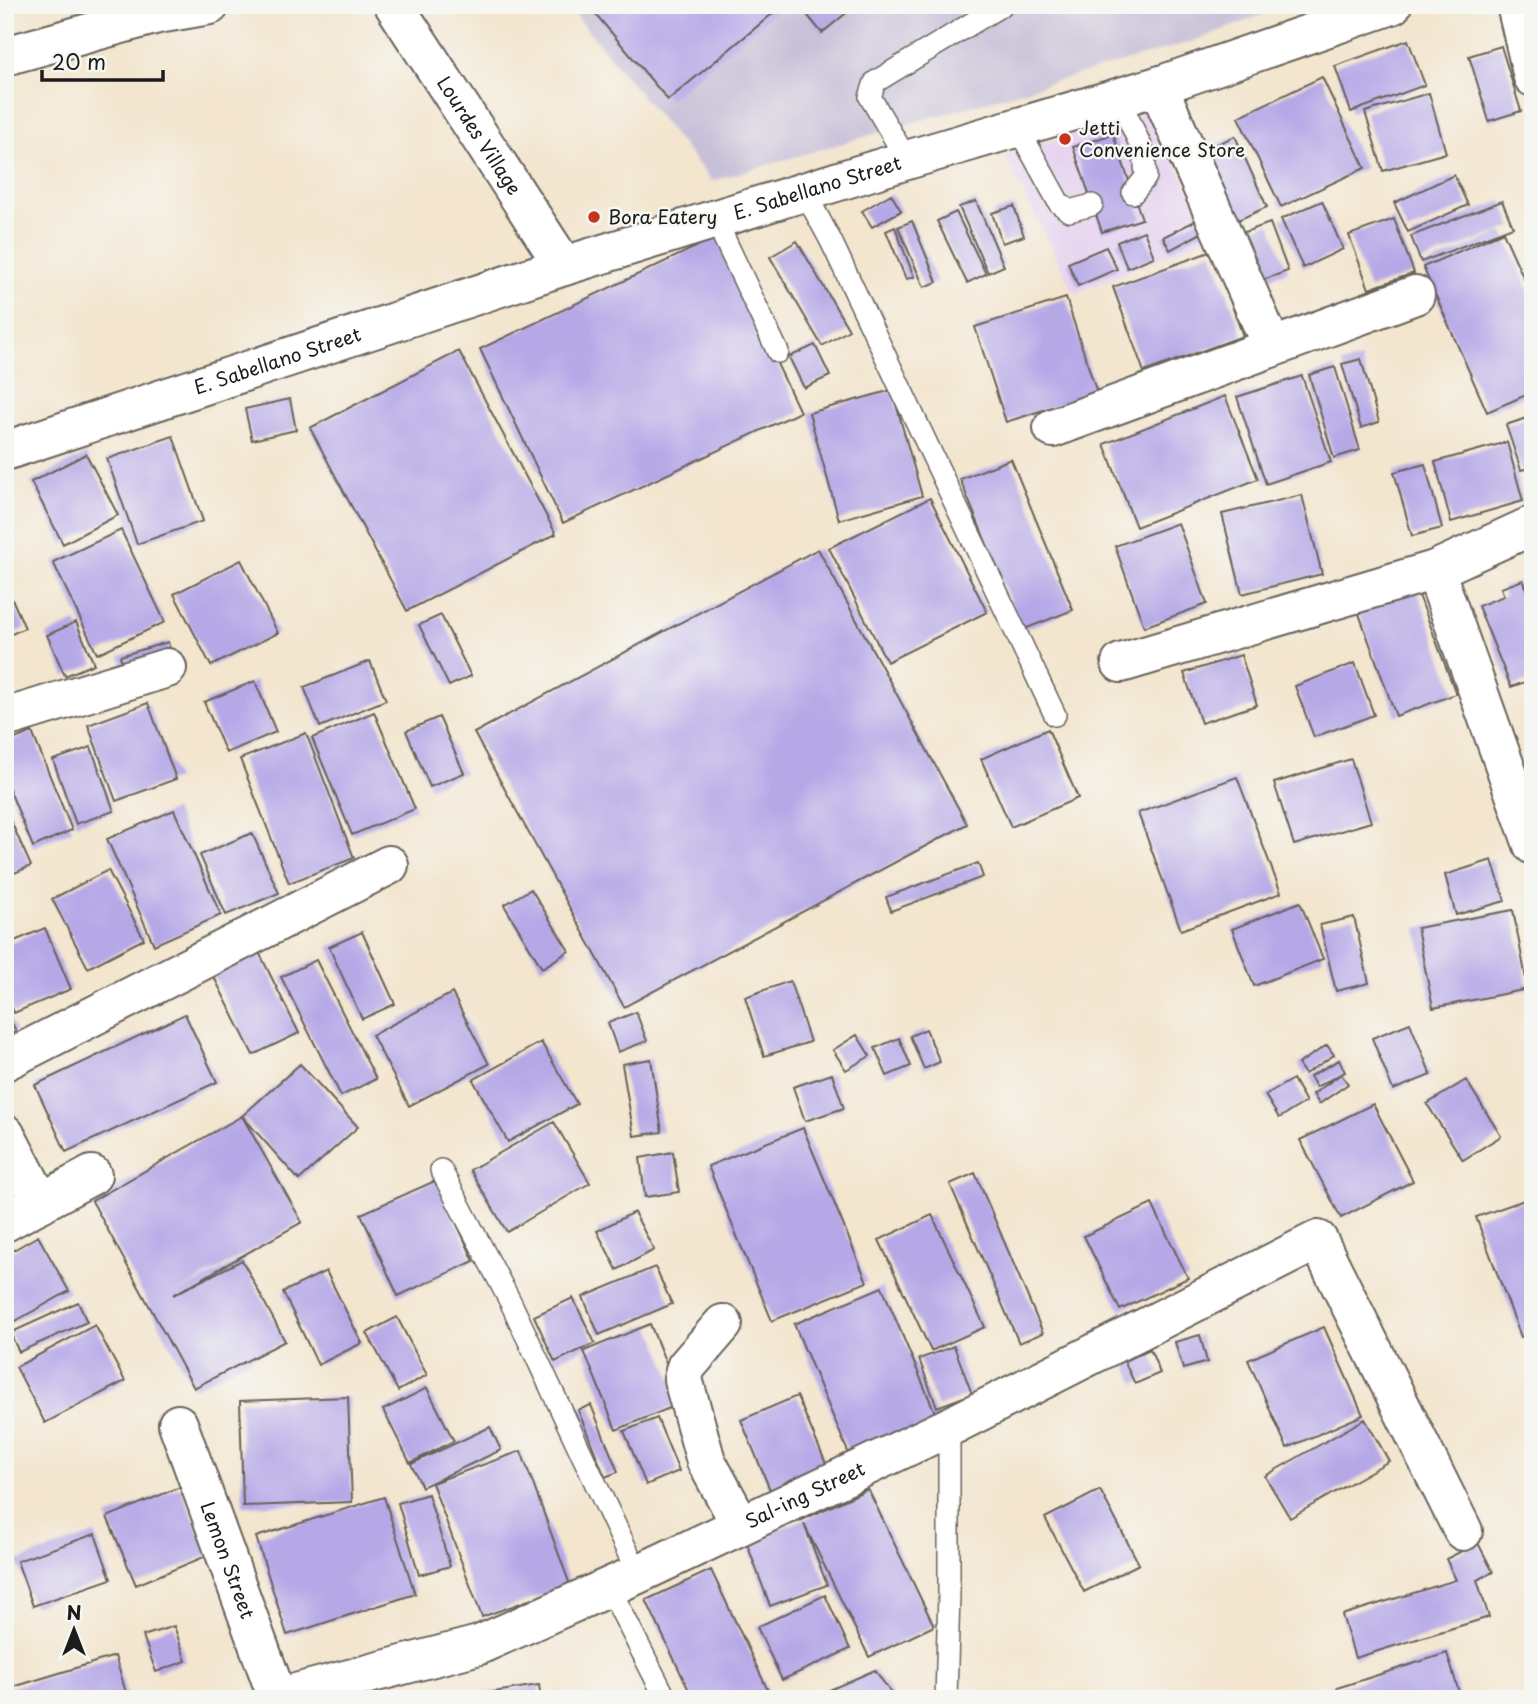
<svg xmlns="http://www.w3.org/2000/svg" width="1538" height="1704" viewBox="0 0 1538 1704" font-family="'Playpen Sans',sans-serif">
<rect width="100%" height="100%" fill="#f6f6f2"/>
<filter id="ink" filterUnits="userSpaceOnUse"><feTurbulence type="fractalNoise" baseFrequency=".0143" numOctaves="2"/><feDisplacementMap in="SourceGraphic" scale="14" xChannelSelector="R" yChannelSelector="G"/><feConvolveMatrix kernelMatrix="1 2 1 2 8 2 1 2 1" color-interpolation-filters="sRGB"/></filter>
<filter id="wash" filterUnits="userSpaceOnUse"><feTurbulence type="fractalNoise" baseFrequency=".00686" numOctaves="4" result="noise"/><feDisplacementMap in="SourceGraphic" scale="28" xChannelSelector="R" yChannelSelector="G"/><feGaussianBlur stdDeviation="1.57" result="paint"/><feColorMatrix in="noise" values="0 0 0 0 0 0 0 0 0 0 0 0 0 0 0 0 0 1.4 0 .05"/><feComposite in="paint" operator="in"/></filter>
<g filter="url(#wash)">
<rect width="100%" height="100%" fill="#f3e5ce"/>
<path fill="#e6d3f0" d="M1150 110 1211 236 1075 294 1004 155Z"/>
<path fill="#c8c0d8" d="M567 5H1289L1191 42 712 181Z"/>
<g id="blocks">
<path fill="#b6a8e7" d="M588 5H783L668 100Z
M799 5H856L822 33Z
M1408 40 1425 85 1351 112 1335 66Z
M1501 46 1521 111 1489 121 1469 56Z
M1322 77 1365 168 1281 207 1238 117Z
M1429 93 1446 153 1383 171 1365 112Z
M1113 134 1142 219 1102 232 1073 147Z
M1235 136 1267 207 1227 225 1195 154Z
M1454 175 1468 205 1408 232 1394 203Z
M891 194 901 211 872 227 862 211Z
M976 201 1004 266 988 273 959 207Z
M1322 201 1343 249 1303 268 1281 219Z
M1502 201 1513 227 1421 262 1411 236Z
M1014 206 1024 236 1002 243 992 213Z
M956 212 986 274 967 283 937 221Z
M1199 219 1205 231 1170 250 1163 237Z
M1394 219 1414 273 1369 289 1349 235Z
M912 221 937 282 924 287 898 227Z
M1270 223 1288 271 1257 282 1239 234Z
M895 227 914 277 906 279 886 231Z
M1144 231 1154 257 1127 268 1117 242Z
M1503 232 1533 299V392L1487 412 1423 267Z
M717 237 800 412 563 523 480 349Z
M797 241 849 330 822 346 770 257Z
M1106 247 1117 269 1078 286 1068 263Z
M1212 251 1243 336 1144 372 1113 287Z
M1066 298 1097 393 1006 422 975 327Z
M815 345 830 376 804 388 789 357Z
M459 351 556 534 407 611 310 428Z
M1361 359 1379 422 1361 428 1342 364Z
M1335 367 1360 450 1334 458 1309 375Z
M1302 376 1331 462 1266 484 1237 397Z
M892 390 922 496 839 520 809 413Z
M1225 396 1258 479 1136 527 1104 444Z
M290 399 296 430 252 440 245 409Z
M1533 416V467L1521 470 1506 425Z
M173 436 203 521 137 544 107 459Z
M1507 442 1523 501 1451 522 1435 462Z
M86 454 118 515 63 544 31 482Z
M1011 459 1073 610 1022 630 960 479Z
M1425 464 1442 528 1412 536 1394 472Z
M1302 495 1322 574 1242 594 1222 514Z
M930 498 987 612 887 662 829 548Z
M1178 523 1207 604 1144 627 1115 546Z
M121 530 165 622 97 654 53 562Z
M818 549 967 824 624 1007 474 733Z
M241 560 278 633 211 666 174 594Z
M1523 580 1533 603V679L1511 687 1478 606 1504 596 1501 588Z
M5 583 25 628 5 637Z
M1417 590 1456 694 1396 716 1358 611Z
M441 615 471 676 449 686 419 625Z
M76 622 94 664 65 676 47 635Z
M168 642 173 660 125 674 120 656Z
M1241 655 1257 705 1201 723 1184 673Z
M370 661 386 700 320 727 304 687Z
M1355 663 1374 715 1314 737 1295 686Z
M255 681 276 732 226 753 204 702Z
M148 703 176 779 116 801 88 725Z
M374 712 415 809 352 835 312 738Z
M439 717 464 773 430 787 406 731Z
M1048 729 1078 798 1011 827 981 759Z
M32 732 72 830 33 847 5 779V743Z
M306 733 354 858 289 883 240 759Z
M91 747 114 811 76 824 53 760Z
M1351 759 1371 822 1294 845 1274 783Z
M1237 777 1281 893 1181 930 1138 813Z
M5 808 31 866 5 877Z
M174 810 221 915 154 945 107 839Z
M252 833 279 893 226 915 200 855Z
M1492 860 1505 901 1456 915 1445 875Z
M978 863 983 877 891 911 886 897Z
M108 870 144 939 88 968 52 899Z
M531 889 569 951 542 968 504 905Z
M1300 902 1323 959 1254 986 1232 929Z
M1513 910 1528 989 1433 1008 1417 928Z
M1354 917 1369 983 1336 991 1320 925Z
M45 928 71 989 14 1013 5 991V945Z
M362 932 395 1004 362 1019 329 947Z
M257 948 299 1033 253 1055 211 971Z
M316 960 376 1079 341 1096 281 977Z
M790 981 810 1042 764 1056 745 997Z
M452 993 489 1064 409 1106 372 1035Z
M5 1009 16 1031 5 1036Z
M636 1012 647 1041 618 1052 608 1023Z
M185 1014 217 1082 66 1152 35 1085Z
M1410 1023 1431 1075 1393 1090 1372 1038Z
M926 1029 940 1062 924 1069 910 1036Z
M857 1035 870 1056 846 1070 833 1050Z
M899 1038 911 1066 887 1076 875 1048Z
M541 1042 577 1104 508 1142 473 1080Z
M1327 1045 1334 1055 1305 1074 1298 1064Z
M651 1059 662 1132 634 1136 622 1064Z
M1339 1060 1345 1072 1316 1087 1310 1076Z
M300 1064 358 1127 299 1180 242 1116Z
M832 1074 844 1108 805 1121 793 1087Z
M1341 1074 1348 1084 1319 1104 1313 1094Z
M1293 1079 1306 1102 1279 1118 1265 1095Z
M1466 1080 1501 1136 1463 1160 1427 1104Z
M1373 1104 1413 1181 1341 1218 1300 1140Z
M242 1116 302 1222 173 1295 242 1260 285 1341 194 1388 92 1201Z
M554 1122 590 1183 507 1232 470 1170Z
M803 1128 867 1282 772 1321 708 1166Z
M673 1152 679 1192 645 1197 640 1158Z
M975 1173 1043 1333 1019 1343 950 1184Z
M437 1180 474 1261 398 1296 361 1214Z
M1533 1197V1333L1521 1337 1476 1217Z
M1152 1204 1188 1278 1120 1310 1084 1236Z
M634 1212 654 1250 617 1270 597 1231Z
M932 1215 985 1327 931 1351 879 1240Z
M38 1236 69 1291 12 1323 5 1310V1255Z
M655 1267 672 1304 599 1335 583 1297Z
M326 1271 362 1343 318 1365 283 1292Z
M882 1287 939 1422 851 1459 794 1324Z
M573 1298 595 1343 555 1362 534 1316Z
M78 1302 87 1322 19 1352 10 1333Z
M397 1317 427 1375 398 1391 367 1333Z
M650 1324 682 1403 616 1430 584 1351Z
M95 1325 125 1381 45 1423 16 1367Z
M1324 1327 1363 1415 1287 1448 1248 1360Z
M1200 1335 1207 1362 1183 1369 1175 1342Z
M954 1346 972 1394 937 1407 919 1359Z
M1150 1349 1160 1373 1135 1384 1124 1361Z
M427 1388 454 1441 410 1463 383 1410Z
M797 1396 827 1466 770 1490 741 1420Z
M348 1397 352 1502 243 1506 240 1401Z
M591 1405 618 1472 605 1477 578 1410Z
M657 1418 679 1471 646 1485 624 1431Z
M1365 1419 1389 1461 1290 1518 1265 1476Z
M490 1427 501 1450 422 1487 411 1464Z
M521 1451 570 1585 482 1617 432 1483Z
M180 1487 209 1555 136 1585 107 1517Z
M868 1489 934 1626 869 1657 804 1524 827 1585 770 1606 746 1541 802 1520Z
M1100 1490 1139 1564 1084 1592 1045 1518Z
M428 1494 450 1566 419 1575 398 1503Z
M384 1497 415 1594 287 1635 256 1537Z
M95 1534 111 1579 33 1606 17 1561Z
M1478 1543 1493 1572 1477 1580 1489 1617 1355 1658 1342 1615 1456 1580 1446 1559Z
M711 1570 772 1699H693L646 1600Z
M825 1595 850 1649 782 1680 757 1627Z
M174 1626 186 1661 156 1672 143 1636Z
M1447 1653 1461 1699H1340L1337 1688Z
M115 1656 128 1699H14L10 1688Z
M875 1670 895 1699H820L818 1695Z
M539 1685 541 1699H461V1697Z"/>
</g>
</g>
<g filter="url(#ink)">
<use href="#blocks" fill-opacity="0" stroke="#67625a" stroke-width="2"/>
<g fill="none" stroke-linecap="round" stroke-linejoin="round">
<defs>
<path id="lane" d="M1119 98 1144 153 1146 177 1133 193
M1018 128 1059 203 1069 211 1092 205
M907 160 870 97 875 82 1002 5
M804 191 831 241 1055 715
M718 218 724 238 778 352
M441 1170 511 1303 638 1574
M609 1587 666 1699
M946 1699 949 1594V1427"/>
<g id="street">
<path id="s1" d="M394 5 564 266"/>
<path d="M1516 5 1533 77"/>
<path d="M5 56 158 14 210 5"/>
<path d="M1158 86 1272 347"/>
<path d="M1053 428 1415 295"/>
<path d="M1435 570 1533 845"/>
<path d="M1121 663 1435 570 1533 525"/>
<path d="M5 718 167 668"/>
<path d="M5 1061 389 865"/>
<path d="M5 1134 41 1203"/>
<path d="M5 1222 92 1175"/>
<path d="M723 1324 686 1367 683 1379 706 1461 741 1525"/>
<path id="s2" d="M178 1424 278 1699"/>
<path id="s3" d="M273 1699 479 1645 638 1574 949 1427 1318 1240 1463 1531"/>
</g>
<g id="secondary">
<path id="s4" d="M5 451 564 266 907 160 1158 86 1392 5"/>
</g>
</defs>
<use href="#lane" stroke="#67625a" stroke-width="24"/>
<use href="#street" stroke="#67625a" stroke-width="42"/>
<use href="#secondary" stroke="#67625a" stroke-width="42"/>
<use href="#lane" stroke="#fff" stroke-width="21"/>
<use href="#street" stroke="#fff" stroke-width="38"/>
<use href="#secondary" stroke="#fff" stroke-width="38"/>
</g>
</g>
<g fill="#c8321e" stroke="#f6f6f2" stroke-width="2.5">
<circle cx="1065" cy="139" r="7"/>
<circle cx="594" cy="217" r="7"/>
</g>
<g text-anchor="middle" stroke-width="5" stroke-linejoin="round" paint-order="stroke">
<g font-size="19" fill="#1c1c1c" stroke="#f6f6f2" text-anchor="start">
<text x="1079" y="135">Jetti<tspan x="1079" dy="22">Convenience Store</tspan></text>
<text x="608" y="224">Bora Eatery</text>
</g>
<g font-size="19" fill="#1c1c1c" stroke="#f6f6f2">
<text dy="7" stroke="none"><textPath href="#s1" startOffset="156">Lourdes Village</textPath></text>
<text dy="7" stroke="none"><textPath href="#s4" startOffset="854">E. Sabellano Street</textPath></text>
<text dy="7" stroke="none"><textPath href="#s4" startOffset="287">E. Sabellano Street</textPath></text>
<text dy="7" stroke="none"><textPath href="#s3" startOffset="572">Sal-ing Street</textPath></text>
<text dy="7" stroke="none"><textPath href="#s2" startOffset="145">Lemon Street</textPath></text>
</g>
</g>
<rect width="1538" height="1704" fill="none" stroke="#f6f6f2" stroke-width="28"/>
<g transform="translate(74 1630)" stroke="#f6f6f2" stroke-width="5" paint-order="stroke">
<path d="M0-5L12 26L0 18L-12 26Z" fill="#1c1c1c"/>
<text y="-10" font-size="19" font-weight="bold" text-anchor="middle" fill="#1c1c1c">N</text>
</g>
<path d="M42 70v10h121v-10" fill="none" stroke="#1c1c1c" stroke-width="3.5"/>
<text x="52" y="70" font-size="21" fill="#1c1c1c" stroke="#f6f6f2" stroke-width="5" paint-order="stroke">20 m</text>
</svg>
